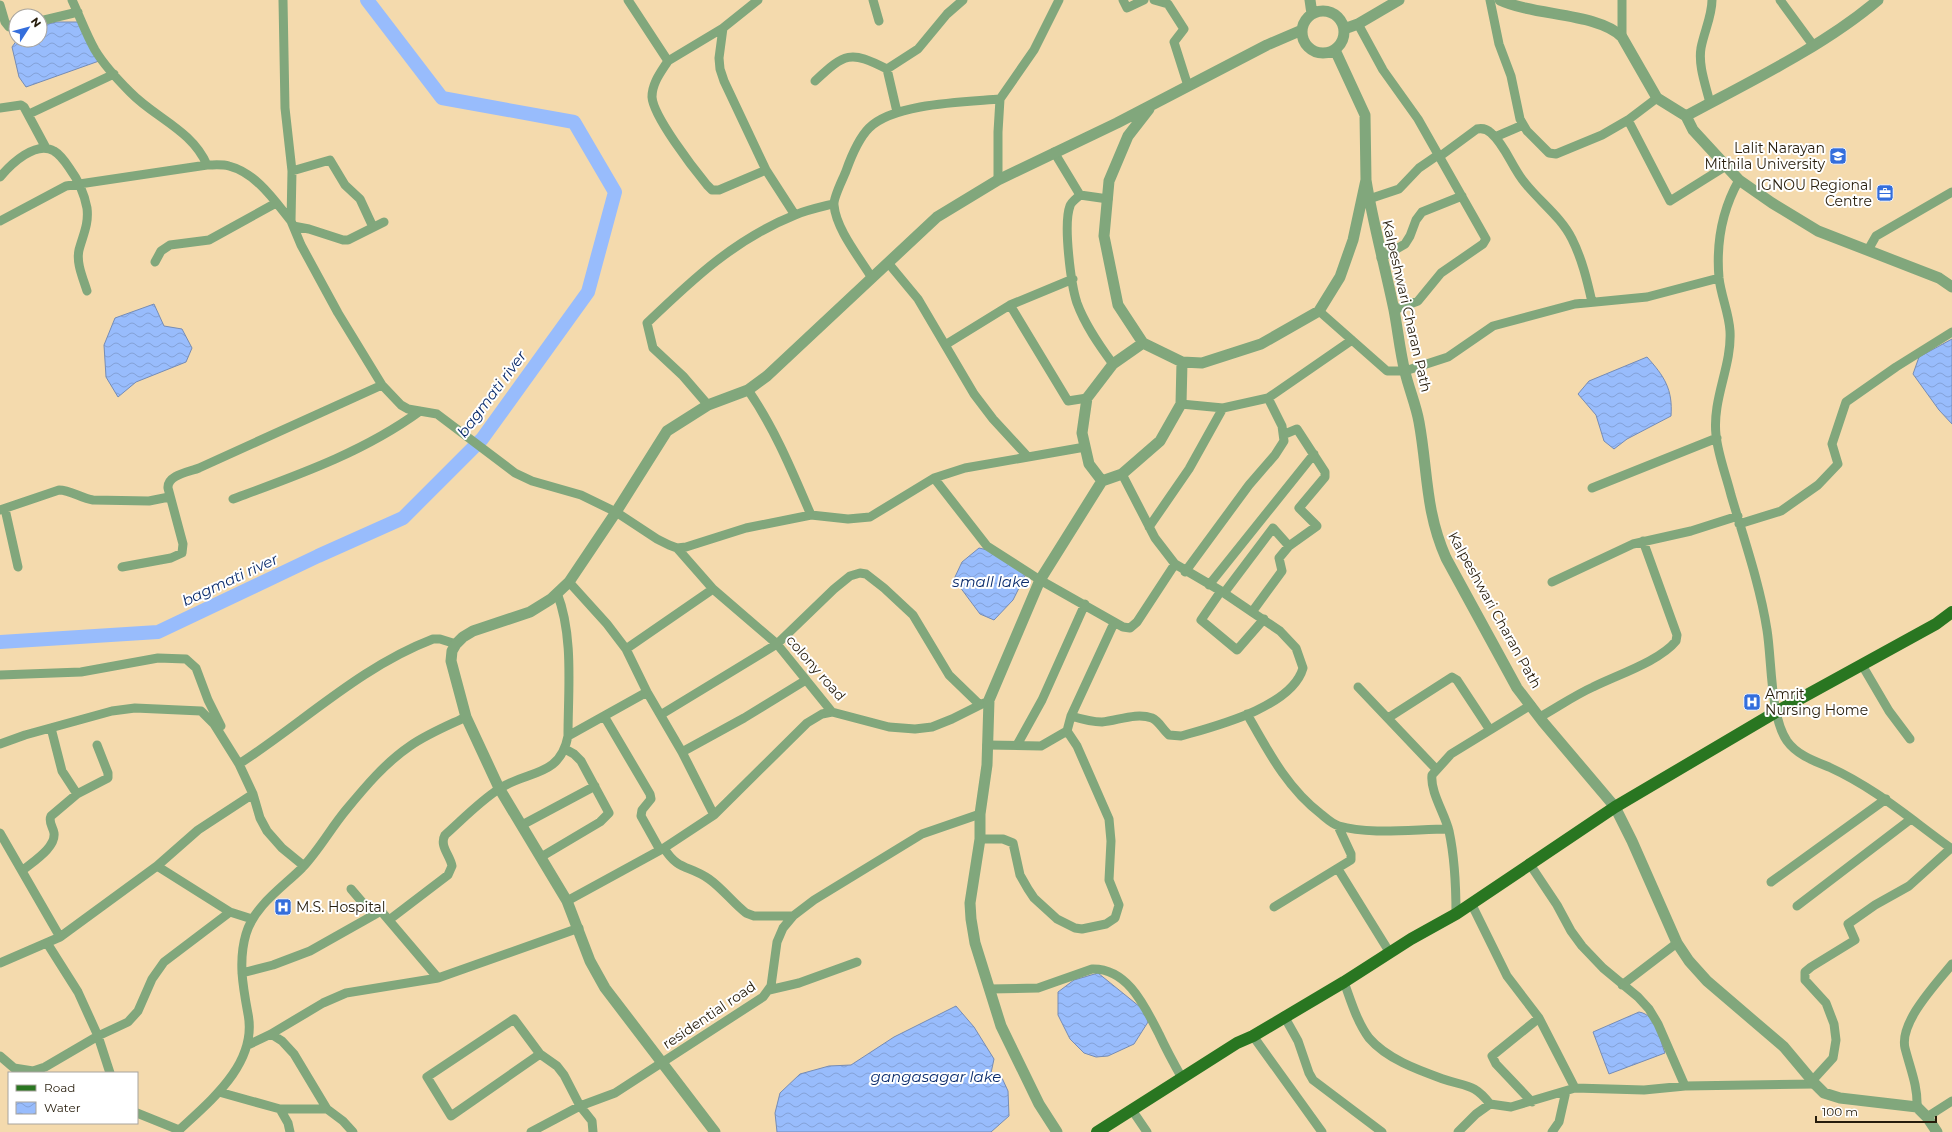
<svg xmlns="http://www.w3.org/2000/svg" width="1952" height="1132" viewBox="0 0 1952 1132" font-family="Montserrat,sans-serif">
<defs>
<pattern id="water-waves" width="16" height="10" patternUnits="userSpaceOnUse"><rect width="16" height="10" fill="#98bcfc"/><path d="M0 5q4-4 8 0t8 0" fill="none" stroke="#83a1d7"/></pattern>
</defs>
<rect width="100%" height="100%" fill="#f4daad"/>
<path fill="url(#water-waves)" stroke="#768cb4" d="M56 22H78L99 61 26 87 19 77 12 47 17 40H40V26Z
M154 304 164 326 182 329 192 348 186 362 136 382 118 397 106 377 104 345 115 318Z
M1952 339V424L1939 410 1913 374 1919 357Z
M1647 357C1664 376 1673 389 1671 416L1627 439 1614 449 1604 441 1596 415 1578 394 1589 381Z
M979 548 996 552 1026 574 1013 600 994 620 980 614 954 579 962 562Z
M1098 973 1145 1011 1148 1022 1134 1044 1108 1056 1096 1057 1084 1053 1070 1039 1058 1015V992L1074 980Z
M956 1006 974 1027 994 1059 991 1073 997 1081 1002 1078 1008 1091 1009 1116 991 1132H777L775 1113 780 1093 800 1074 829 1066 851 1065 894 1037Z
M1639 1012C1657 1015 1659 1038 1665 1053L1609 1074 1593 1032Z"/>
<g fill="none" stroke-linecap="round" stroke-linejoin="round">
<path stroke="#98bcfc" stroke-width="14" d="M0 642 158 632 318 556 403 518 482 439 588 292 615 192 574 122 442 98 367 0"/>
<path stroke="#81a77c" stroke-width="9" d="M72 0C80 17 86 34 95 50 104 65 118 80 130 92 155 118 192 130 207 165
M283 0 285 108 292 171 291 221 301 245 338 313 382 385 401 405 408 409 437 414 515 473 532 481 581 495 616 512 657 539 669 545 677 548 686 547 746 528 811 515 848 519 870 517 934 478 965 468 1085 447
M628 0 668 61 723 28
M758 0 723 28 719 58 720 69 724 81 766 170 795 215
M873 0 879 21
M1123 0 1127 8 1144 0
M1154 0 1168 4 1184 29 1174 42 1188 86
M1490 0 1499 44 1511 76 1520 119 1527 131 1549 153 1556 154 1602 135 1628 120 1657 98
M1622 0V37
M1780 0 1813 45
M0 5 5 22 9 27 16 26
M40 21 78 12
M1358 24 1383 70 1418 119 1486 239 1483 244 1441 273 1418 301 1394 310
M668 61C661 72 652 83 652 97 653 116 693 168 707 185L712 190H719L766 170
M815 81C845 53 850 50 887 69
M1710 103C1706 86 1698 66 1701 48 1704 32 1712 16 1712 0
M0 108 21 105 24 107 46 148
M897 112 887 69 918 49 947 14 963 0
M29 114 114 74
M1628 120 1670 201 1726 166
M1495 137 1523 125
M1054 152 1080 195 1108 199
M1439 157 1477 129C1482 128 1487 129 1491 133 1506 146 1512 168 1525 183 1540 202 1561 217 1572 239 1582 259 1587 280 1592 302
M292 171 330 160 345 185 360 199 373 227
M0 177C11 164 36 140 54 151 61 155 66 163 70 169 79 181 84 193 87 208 89 224 83 235 79 250 76 263 83 278 87 291
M998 180V132L1000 99 1034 50 1059 0
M1739 180C1722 210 1716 243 1719 278 1721 296 1729 313 1730 331 1732 366 1712 399 1716 435 1718 455 1726 475 1731 495 1744 539 1760 585 1767 630 1772 661 1770 716 1787 741 1797 755 1814 761 1829 767 1877 789 1910 819 1952 849
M1080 195C1077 198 1071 202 1070 206 1063 224 1071 285 1077 303 1085 325 1099 345 1113 364
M1369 199 1399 189 1419 168 1438 155
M0 221 66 186 207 165C214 165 222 164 229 166 256 173 274 200 291 221
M293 226 309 229 343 240H348L384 222
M1868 250 1876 236 1952 192
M1381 258 1405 244 1410 236 1416 220 1422 212 1462 196
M155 262 161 251 170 245 209 240 276 203
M889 264 918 299 974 394 993 419 1028 457
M872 278C859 257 836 229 834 205 833 198 843 179 846 171 851 157 858 139 869 128 894 103 965 102 1000 99
M1010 305 1073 279
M1319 311 1387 371H1405L1448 357 1493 326 1575 304 1647 297 1719 278
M945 345 1010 305 1068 401 1087 398
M748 390C775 429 792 471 811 515
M1181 404 1223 408 1268 398 1352 340
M708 405 683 376 653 348 647 323C693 279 735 239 795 215 807 210 821 207 833 204
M1285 434 1297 429 1325 472V477L1299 508 1317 526 1289 546
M934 478 987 546 1040 580 1123 627 1130 628 1137 622 1175 564
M1592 488 1717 438
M233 499C298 475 364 452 420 411
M5 509 18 567
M0 510 59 490C70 490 81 498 93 500L149 501 169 497
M1739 524 1781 511 1818 485 1838 464 1832 444 1846 402 1896 367 1952 332
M1149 527 1189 469 1223 408
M677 548 713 589 777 644 832 712 889 727 915 729 932 727 952 719 984 703
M122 567 171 558 182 553 183 544 168 488C167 475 189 472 199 468L382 385
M1185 572 1249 485 1275 455 1284 441 1282 426 1268 398
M569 582 607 624 626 649 647 692 682 752 714 815
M1552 582 1633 544 1691 531 1738 516
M1209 585 1314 454
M1221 591 1201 620 1237 650 1264 619
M1224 593 1273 528 1289 546 1279 558 1282 571 1252 612
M626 649 713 589
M1862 665 1889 711 1910 739
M0 675 81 672 158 658 186 659 196 668 208 700 221 726
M1358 687 1436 769
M662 714 777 644 834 589 850 576 860 573 866 574 884 588 913 615 949 675 980 705
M1247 714C1268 751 1287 788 1321 814 1326 818 1332 824 1339 826 1369 835 1416 829 1448 829
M604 716 650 794 651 799 642 810 641 816 660 850
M1071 716C1081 719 1091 722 1102 722 1117 721 1136 712 1152 718 1159 721 1163 730 1169 735L1181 736C1216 726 1292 707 1303 668L1296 648 1280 631 1221 591 1175 564 1155 538 1122 474
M1540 717C1558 707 1575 695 1593 687 1617 675 1660 661 1676 641L1677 635 1643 541
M1388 718 1452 677 1457 680 1490 730
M51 728 62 771 77 794
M568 736 647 692
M0 744 25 735 112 711 135 708 201 711 214 724 239 764 253 794 260 818 267 831 282 848 304 866
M987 745 1041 746 1067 731
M1017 745 1042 700 1085 604
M682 752 744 718 806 680
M239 764C304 722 360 667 433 639H440L456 644
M522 825 595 786
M0 833 60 937
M980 839H1003L1013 843 1020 875 1028 889 1034 898 1057 919 1075 928 1082 929 1106 924 1115 918 1119 905 1109 880 1111 841 1109 819 1077 746 1067 731 1071 716 1114 623
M664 848C678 871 689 865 709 879 723 889 733 903 746 913L754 916H793
M541 857 600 822 609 813 581 761 574 754 565 749
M1529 863 1557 905 1571 931 1582 946 1603 968 1638 997 1649 1009 1658 1024 1685 1086
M157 866 198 830 253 794
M1338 869 1390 953
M22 871C32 862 56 848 54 833 53 827 48 822 51 816L77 794 108 778V773L97 745
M1771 882 1886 799
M351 889 363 903 381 911 438 978
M567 901 664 848 714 815 807 723 822 714 832 712
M1471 903 1507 976 1539 1018 1575 1088
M1797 906 1911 819
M1274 907 1351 860V854L1338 826
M1456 914C1456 885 1455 859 1449 831 1445 814 1430 792 1432 775L1451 754 1531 705
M389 920 448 875 452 866C450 855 439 846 445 835 462 820 480 801 499 789 527 770 560 778 568 736 568 690 574 636 557 593
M47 943 78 992 98 1036 110 1073
M0 963 60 937 157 866 230 912 252 919
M242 973 273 965 310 951 381 911
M1344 982C1351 1001 1357 1022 1369 1038 1387 1059 1418 1070 1443 1079 1466 1087 1474 1083 1490 1104
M1622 985 1677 943
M989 989 1038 988 1092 969C1128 968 1145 1007 1159 1034 1166 1049 1174 1064 1182 1078
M769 990 799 983 857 962
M1284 1016 1298 1041 1309 1073 1313 1080 1382 1132
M271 1034 282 1041 294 1054 327 1109 343 1121 353 1132
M1253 1036 1322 1132
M248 1045 271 1034 323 1003 346 993 438 978 579 928
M540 1054 451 1116 427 1077 514 1019 540 1054 557 1066 564 1075 580 1106 592 1121 593 1132
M0 1056 14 1068 33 1071 45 1067 98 1036 128 1022 138 1011 152 979 164 962 230 912
M1812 1081 1833 1058 1836 1040 1834 1024 1826 1003 1805 980V972L1811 967 1855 940 1848 924 1875 905 1909 886 1951 848
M219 1092 280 1109H327
M1532 1102 1496 1064 1492 1056 1539 1018
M1917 1107C1918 1086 1910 1068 1905 1048 1899 1022 1937 983 1952 964
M280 1109 288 1123 290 1132
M1132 1110 1147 1132
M137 1113 179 1130
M1927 1117 1952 1101
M177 1132C209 1102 258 1064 248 1014 243 987 238 961 246 934 254 906 283 887 302 868 319 850 331 828 346 810 365 787 385 763 410 746 427 734 447 726 466 717
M531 1132 580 1106 615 1093 763 997 771 986 777 942 783 928 793 916 814 900 922 834 980 814
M1458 1132 1476 1114 1490 1104 1511 1107 1575 1088 1644 1090 1685 1086 1815 1084
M1552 1132 1559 1122 1566 1091"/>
<path stroke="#81a77c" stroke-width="11" d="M1310 0 1312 14
M1500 0C1534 16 1599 13 1622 37L1657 98 1686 116C1749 82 1824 46 1878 0
M1302 32a21 21 0 1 1 42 0a21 21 0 1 1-42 0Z
M1344 29 1358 24 1399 0
M1149 109 1128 136 1109 181 1104 236 1118 305 1143 343 1182 362 1202 363 1261 344 1319 311 1340 277 1353 240 1366 180 1365 115 1335 50
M1686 116 1693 130 1739 180 1772 203 1818 231 1939 278 1952 287
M1366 180C1373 224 1385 266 1394 310 1398 331 1400 352 1405 372 1409 389 1416 405 1419 422 1428 471 1425 511 1446 558L1517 688 1543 722 1615 807 1632 841 1677 943 1689 961 1707 981 1784 1047 1815 1084 1824 1093 1840 1098 1917 1107 1927 1117 1937 1132
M1102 481 1089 464 1082 433 1087 398 1113 364 1143 343
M715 1132 605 988 590 961 567 901 499 788 466 717 451 661 452 651 456 644 463 637 473 631 530 612 551 599 569 582 616 512 667 431 708 405 748 390 767 376 937 217 998 180 1117 123 1267 45 1302 30
M1057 1132 1039 1104 1001 1026 975 943 971 919 970 903 980 839V814L987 765 989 700 1040 580 1102 481 1122 474 1160 441 1181 404 1182 362"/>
<path stroke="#297621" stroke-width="12" d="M1097 1132 1237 1043 1253 1036 1344 982 1411 939 1456 914 1615 807 1776 712 1936 624 1952 612"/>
</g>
<defs>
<symbol id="university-square" viewBox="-11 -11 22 22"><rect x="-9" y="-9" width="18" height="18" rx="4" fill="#346edc" stroke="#fff"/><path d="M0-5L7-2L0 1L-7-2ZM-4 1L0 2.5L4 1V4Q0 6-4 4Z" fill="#fff"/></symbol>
<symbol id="office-square" viewBox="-11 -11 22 22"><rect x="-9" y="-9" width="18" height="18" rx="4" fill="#346edc" stroke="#fff"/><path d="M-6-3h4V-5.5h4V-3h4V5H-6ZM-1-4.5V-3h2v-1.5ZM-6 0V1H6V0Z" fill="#fff"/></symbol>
<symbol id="hospital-square" viewBox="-11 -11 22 22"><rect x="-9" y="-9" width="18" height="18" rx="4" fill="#346edc" stroke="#fff"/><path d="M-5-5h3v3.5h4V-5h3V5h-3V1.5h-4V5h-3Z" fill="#fff"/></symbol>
</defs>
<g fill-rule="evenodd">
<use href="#university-square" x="1828" y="146" width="20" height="20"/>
<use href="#office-square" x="1875" y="183" width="20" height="20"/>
<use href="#hospital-square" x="1742" y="692" width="20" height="20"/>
<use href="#hospital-square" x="273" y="897" width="20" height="20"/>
</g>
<g text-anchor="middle" stroke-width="4" stroke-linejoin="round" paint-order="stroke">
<g font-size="14" fill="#261c0b" stroke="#fff" text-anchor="end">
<text x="1825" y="153">Lalit Narayan<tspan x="1825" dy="16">Mithila University</tspan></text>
<text x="1872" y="190">IGNOU Regional<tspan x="1872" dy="16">Centre</tspan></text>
<text x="1765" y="699" text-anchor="start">Amrit<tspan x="1765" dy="16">Nursing Home</tspan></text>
<text x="296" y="912" text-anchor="start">M.S. Hospital</text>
</g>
<g font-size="14" fill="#261c0b" stroke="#fff">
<text transform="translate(1407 306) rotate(77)" y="5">Kalpeshwari Charan Path</text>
<text transform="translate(1495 610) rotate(61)" y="5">Kalpeshwari Charan Path</text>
<text transform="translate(816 668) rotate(49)" y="5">colony road</text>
<text transform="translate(709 1015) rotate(-34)" y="5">residential road</text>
</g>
<g font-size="15" font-style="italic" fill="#0b2c6c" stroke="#fff">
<text transform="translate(492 394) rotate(-53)" y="5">bagmati river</text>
<text transform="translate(230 580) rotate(-25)" y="5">bagmati river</text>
<text x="991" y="587">small lake</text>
<text x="936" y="1082">gangasagar lake</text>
</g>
</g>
<rect x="8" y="1072" width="130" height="52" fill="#ffffff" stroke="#a8a49d"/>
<rect x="16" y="1085" width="20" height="6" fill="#297621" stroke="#a8a49d"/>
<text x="44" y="1092" font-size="12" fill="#261c0b">Road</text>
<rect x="16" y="1102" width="20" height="12" fill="url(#water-waves)" stroke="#a8a49d"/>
<text x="44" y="1112" font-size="12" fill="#261c0b">Water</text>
<g transform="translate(28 28) rotate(54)"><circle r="19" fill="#ffffff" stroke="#a8a49d"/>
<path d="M0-3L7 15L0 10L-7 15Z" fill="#346edc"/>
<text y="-6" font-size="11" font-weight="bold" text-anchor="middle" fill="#261c0b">N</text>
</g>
<path d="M1816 1116v6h120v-6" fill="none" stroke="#261c0b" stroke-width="2"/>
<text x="1822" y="1116" font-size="12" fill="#261c0b" stroke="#ffffff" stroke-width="3" paint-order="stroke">100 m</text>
</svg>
